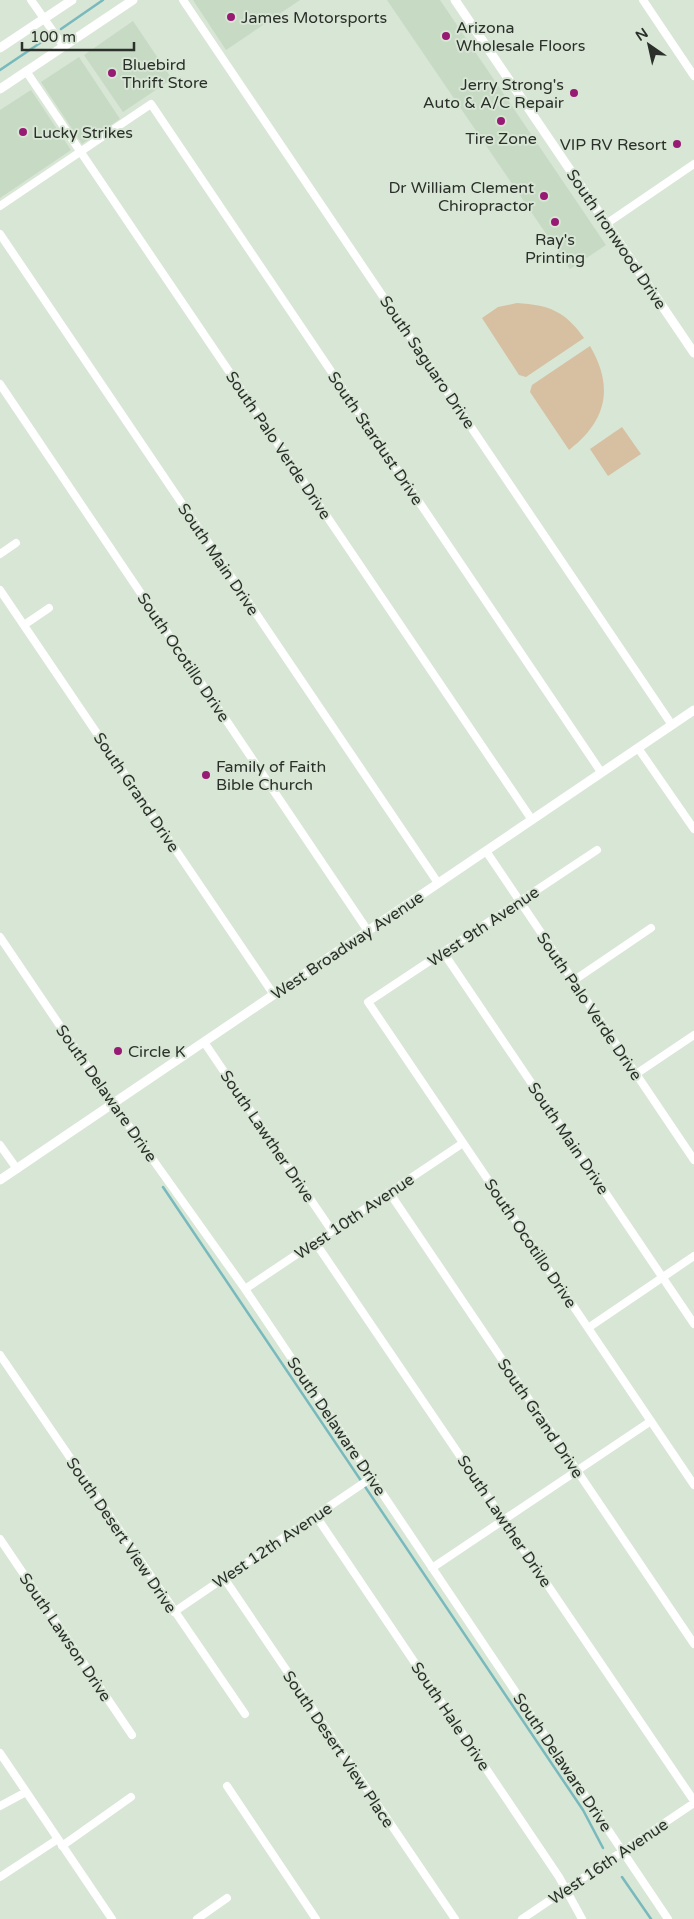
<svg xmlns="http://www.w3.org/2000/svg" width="694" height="1919" viewBox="0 0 694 1919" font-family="'Varela Round',sans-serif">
<rect width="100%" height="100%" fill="#d8e6d5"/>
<path fill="#c7dac4" d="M193 0H300L226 50Z
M387 0H440L606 245 570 269Z
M133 21 172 79 123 112 84 55Z
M79 57 120 119 82 144 41 82Z
M31 90 71 150 0 198V110Z"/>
<path fill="#d6c0a1" d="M517 303C549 305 565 311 584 338L526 377 519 375 482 318 498 307Z
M590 346C614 387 607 421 569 450L530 392 532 385Z
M622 427 641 454 608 476 590 449Z"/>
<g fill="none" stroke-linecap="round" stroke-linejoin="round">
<path stroke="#78b9bd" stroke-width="2.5" d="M61 29 103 0
M0 70 49 37
M163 1187 583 1810 603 1848
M622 1877 651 1919"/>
<path stroke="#fff" stroke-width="8" d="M31 0 64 47
M183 0 672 725
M643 0 694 76
M26 71 532 820
M0 206 151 104 601 772
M606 224 694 164
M0 234 438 883
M0 384 368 931
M0 554 16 543
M0 590 274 995
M24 625 49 608
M638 748 694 829
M597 850 368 1002 694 1485
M486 851 694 1160
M0 937 104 1091 245 1289 668 1919
M443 952 694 1324
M573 981 651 928
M204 1042 332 1231
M636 1074 694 1035
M0 1145 17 1169
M389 1192 694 1644
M315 1242 694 1801
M245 1289 463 1143
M588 1328 694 1256
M0 1355 245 1714
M316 1516 559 1877 582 1919
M0 1539 132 1735
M432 1568 651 1421
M224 1578 455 1919
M174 1612 371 1478
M0 1753 112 1919
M227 1786 316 1919
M0 1806 26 1792
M62 1846 131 1797
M0 1877 58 1839
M197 1919 227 1898
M522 1919 694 1803"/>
<path stroke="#fff" stroke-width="9" d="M455 0 694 353
M0 48 72 0
M0 89 133 0
M0 1180 694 710"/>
</g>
<g fill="#981b73" stroke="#d8e6d5" stroke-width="2">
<circle cx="231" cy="17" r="5"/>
<circle cx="446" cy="36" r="5"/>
<circle cx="112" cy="73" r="5"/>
<circle cx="574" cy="93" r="5"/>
<circle cx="501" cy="121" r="5"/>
<circle cx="23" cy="132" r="5"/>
<circle cx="677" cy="144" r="5"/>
<circle cx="544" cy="196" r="5"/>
<circle cx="555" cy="222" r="5"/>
<circle cx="206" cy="775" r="5"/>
<circle cx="118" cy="1051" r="5"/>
</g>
<g text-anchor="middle" stroke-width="4" stroke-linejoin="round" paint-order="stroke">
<g font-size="16" fill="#2b302a" stroke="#d8e6d5" text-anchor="start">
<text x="241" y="23">James Motorsports</text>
<text x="456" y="33">Arizona<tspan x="456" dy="18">Wholesale Floors</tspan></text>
<text x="122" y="70">Bluebird<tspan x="122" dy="18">Thrift Store</tspan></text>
<text x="564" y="90" text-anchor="end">Jerry Strong's<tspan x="564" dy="18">Auto &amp; A/C Repair</tspan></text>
<text x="33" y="138">Lucky Strikes</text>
<text x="501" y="144" text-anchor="middle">Tire Zone</text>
<text x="667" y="150" text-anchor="end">VIP RV Resort</text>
<text x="534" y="193" text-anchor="end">Dr William Clement<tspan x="534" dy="18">Chiropractor</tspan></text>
<text x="555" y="245" text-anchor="middle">Ray's<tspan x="555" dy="18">Printing</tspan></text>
<text x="216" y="772">Family of Faith<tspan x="216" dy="18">Bible Church</tspan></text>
<text x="128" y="1057">Circle K</text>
</g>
<g font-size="16" fill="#2b302a" stroke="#d8e6d5">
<text transform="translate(617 239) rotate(56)" y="6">South Ironwood Drive</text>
<text transform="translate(428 362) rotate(56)" y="6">South Saguaro Drive</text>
<text transform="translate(376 438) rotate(56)" y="6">South Stardust Drive</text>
<text transform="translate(279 445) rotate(56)" y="6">South Palo Verde Drive</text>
<text transform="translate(219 559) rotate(56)" y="6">South Main Drive</text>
<text transform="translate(184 657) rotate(56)" y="6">South Ocotillo Drive</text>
<text transform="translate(137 792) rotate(56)" y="6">South Grand Drive</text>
<text transform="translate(483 926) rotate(-34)" y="6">West 9th Avenue</text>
<text transform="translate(347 945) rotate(-34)" y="6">West Broadway Avenue</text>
<text transform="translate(590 1006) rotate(56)" y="6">South Palo Verde Drive</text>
<text transform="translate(107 1093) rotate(55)" y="6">South Delaware Drive</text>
<text transform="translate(268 1136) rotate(56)" y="6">South Lawther Drive</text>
<text transform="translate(569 1138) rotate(56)" y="6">South Main Drive</text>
<text transform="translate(354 1216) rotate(-34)" y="6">West 10th Avenue</text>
<text transform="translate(531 1243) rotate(56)" y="6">South Ocotillo Drive</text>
<text transform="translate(541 1418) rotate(56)" y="6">South Grand Drive</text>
<text transform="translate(337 1426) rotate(56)" y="6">South Delaware Drive</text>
<text transform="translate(505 1521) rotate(56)" y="6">South Lawther Drive</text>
<text transform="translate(122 1535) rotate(56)" y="6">South Desert View Drive</text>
<text transform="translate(272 1545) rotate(-34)" y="6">West 12th Avenue</text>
<text transform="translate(66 1637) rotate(56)" y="6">South Lawson Drive</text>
<text transform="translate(451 1716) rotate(56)" y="6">South Hale Drive</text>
<text transform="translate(339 1749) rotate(56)" y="6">South Desert View Place</text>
<text transform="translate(563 1762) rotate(56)" y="6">South Delaware Drive</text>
<text transform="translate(608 1861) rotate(-34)" y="6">West 16th Avenue</text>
</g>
</g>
<g transform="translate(649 45) rotate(326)" stroke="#d8e6d5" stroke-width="4" paint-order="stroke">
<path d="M0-4L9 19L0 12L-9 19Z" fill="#2b302a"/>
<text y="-8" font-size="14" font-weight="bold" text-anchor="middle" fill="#2b302a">N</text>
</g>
<path d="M22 42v8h112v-8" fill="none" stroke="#2b302a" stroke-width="2.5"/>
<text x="30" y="42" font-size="15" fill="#2b302a" stroke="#d8e6d5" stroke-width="4" paint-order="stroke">100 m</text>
</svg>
